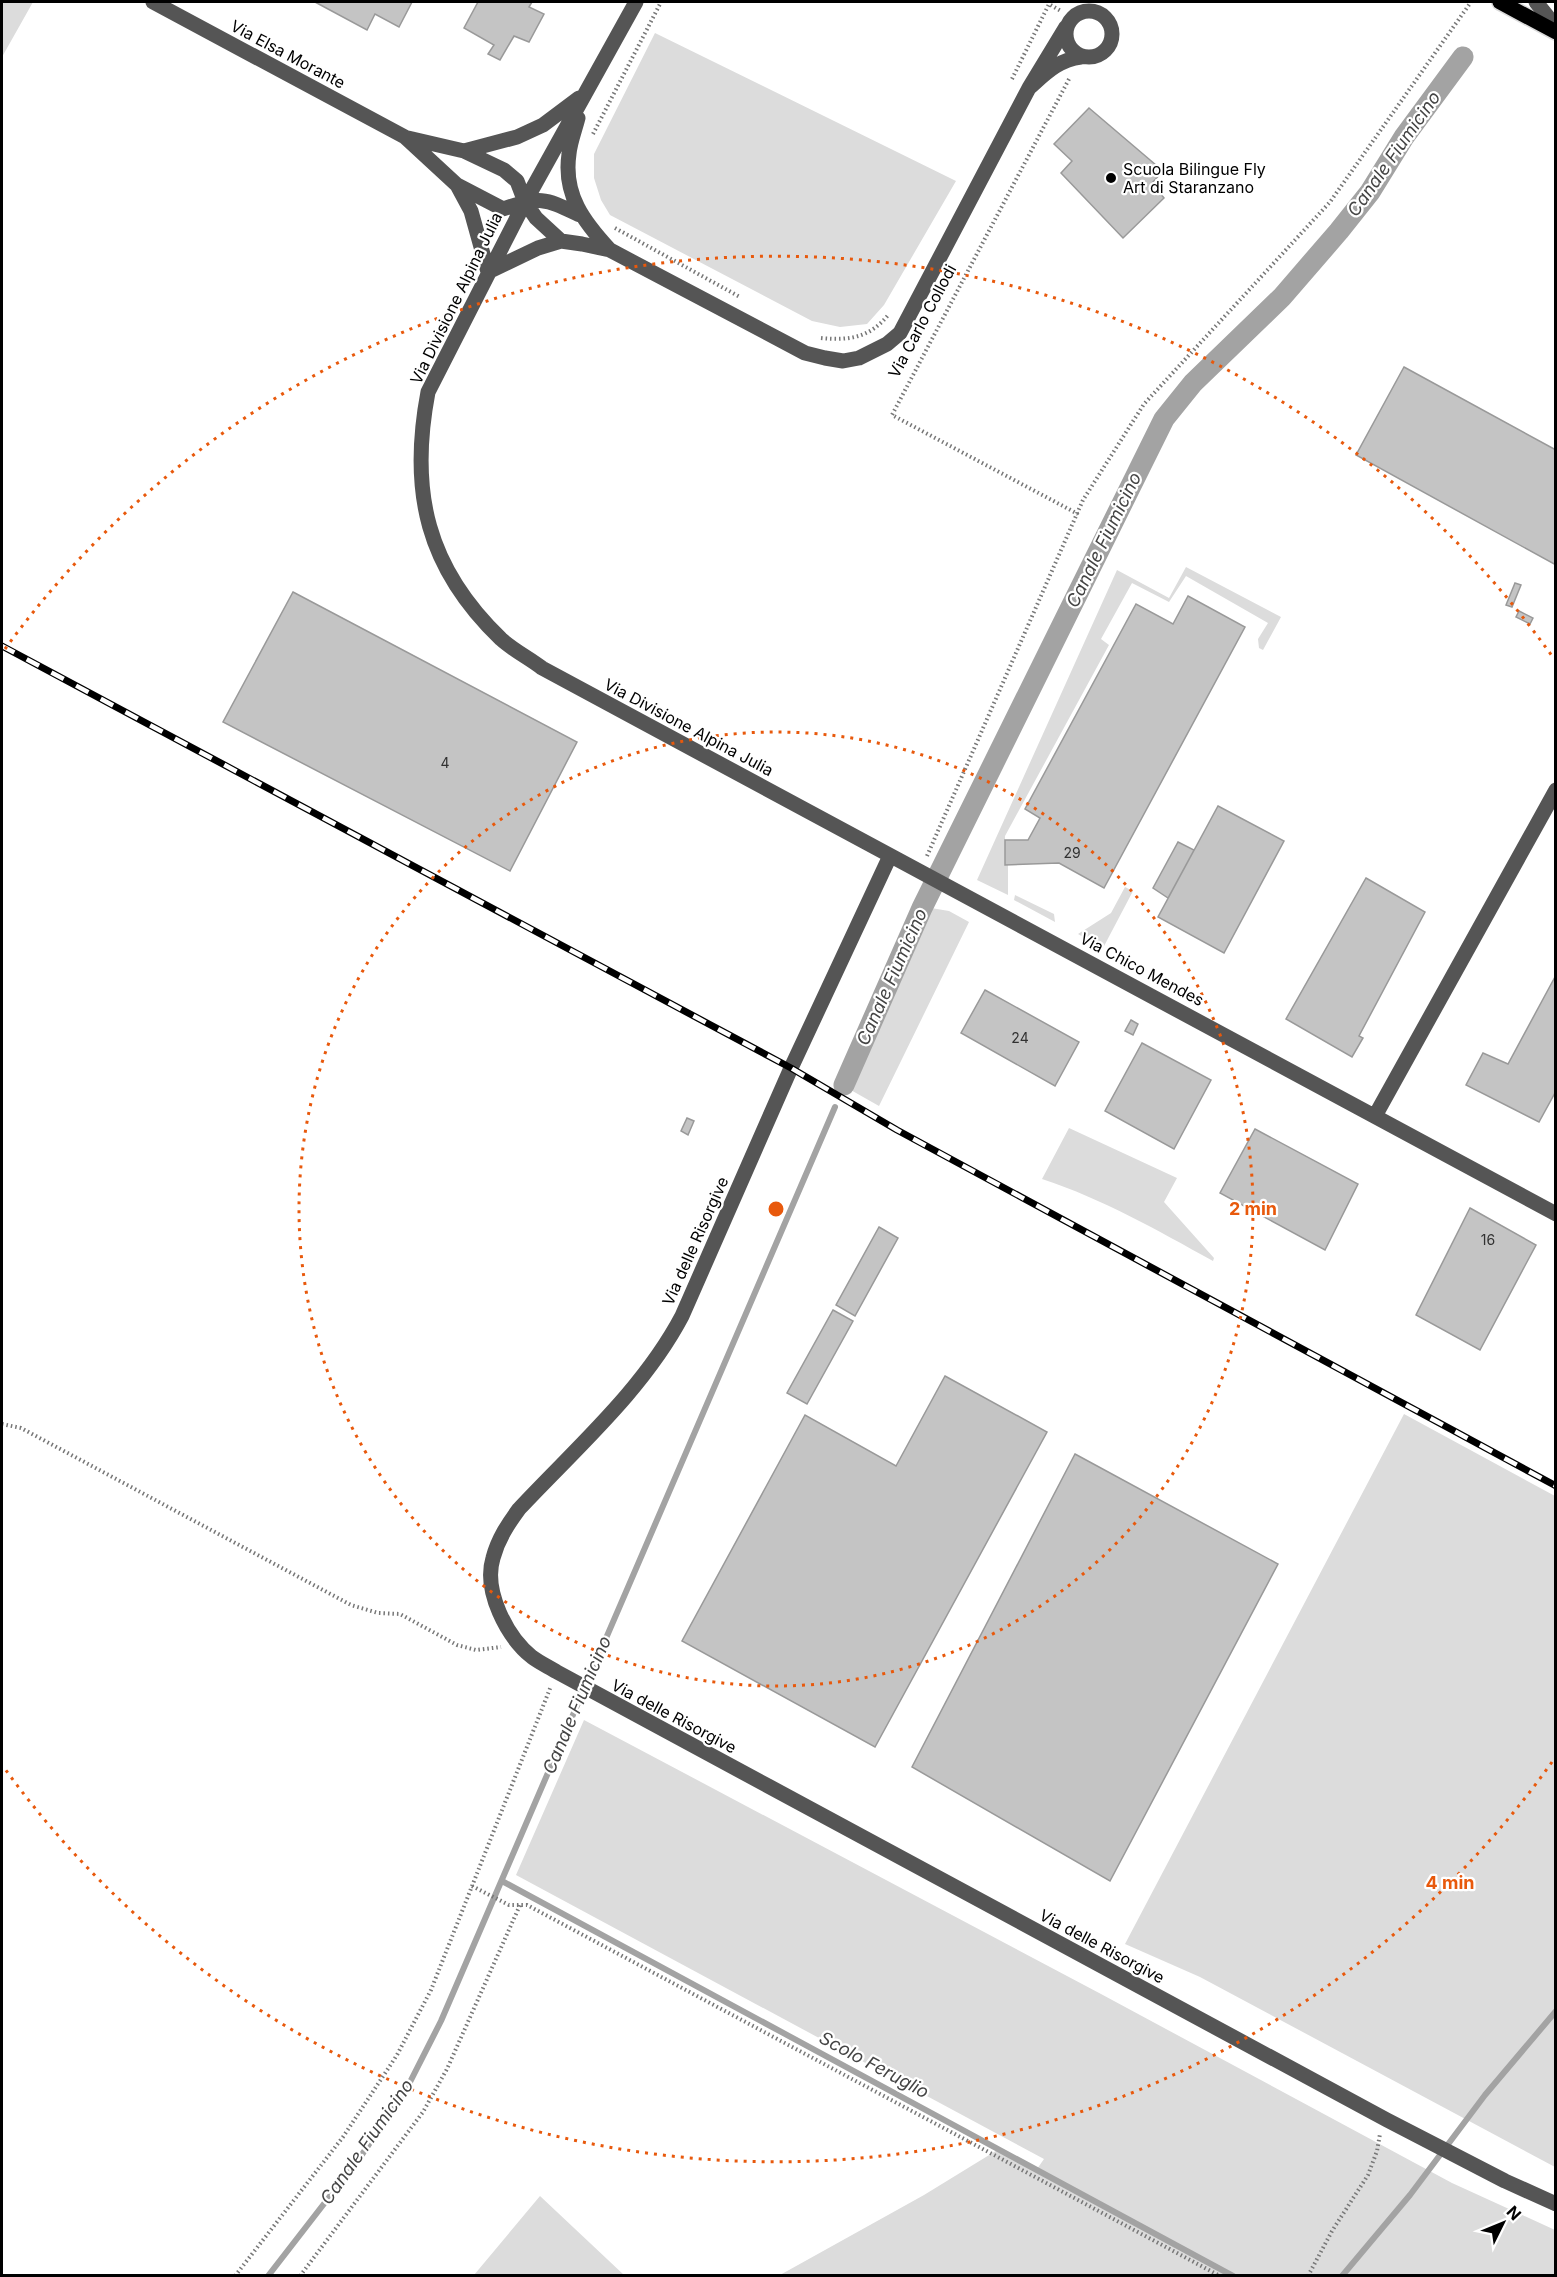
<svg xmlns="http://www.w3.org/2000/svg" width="1557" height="2277" viewBox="0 0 1557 2277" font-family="Inter,sans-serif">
<rect width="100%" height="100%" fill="#fff"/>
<path fill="#dcdcdc" d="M2 2H33L2 57Z
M655 33 956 181 884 305 867 324 840 327 812 321 610 215 601 200 594 178V154Z
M1186 567 1281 617 1263 650 1259 648 1258 639 1268 623 1186 576 1169 602 1132 583 1101 639 1109 645 1005 836V865H1008V895L977 880 1117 570 1169 598Z
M1125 887 1133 891 1103 948 1078 934 1111 913Z
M1015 895 1054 914 1055 922 1014 900Z
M931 908 949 911 969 922 879 1106 849 1089Z
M1069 1128 1177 1178 1164 1202 1214 1258 1213 1261C1155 1229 1105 1200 1042 1179Z
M1404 1414 1555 1496V2167L1200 1977 1125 1944Z
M584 1720 1101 1994 1452 2183 1555 2230V2275H780L924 2195 999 2149 1037 2169 1044 2159 516 1875Z
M540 2196 624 2275H474Z"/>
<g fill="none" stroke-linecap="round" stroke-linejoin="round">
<path stroke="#a3a3a3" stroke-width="6" d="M502 1881 1233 2276
M268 2276 361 2156 407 2088 441 2021 835 1107
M1342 2276 1410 2195 1485 2095 1556 2011"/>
<path stroke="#a3a3a3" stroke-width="21" d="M844 1085 922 908 1164 419 1193 383 1282 297 1339 231 1370 192 1404 137 1463 57"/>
</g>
<path fill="#c4c4c4" stroke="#999" stroke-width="1.5" d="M315 2H412L399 27 375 14 367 30Z
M478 2H532L529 7 544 14 529 42 514 36 500 60 488 54 494 45 464 28Z
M1089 108 1163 171 1152 183 1164 198 1123 238 1061 173 1072 161 1054 144Z
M1404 367 1556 450V565L1356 455Z
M1515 583 1521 585 1512 607 1506 605Z
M293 592 577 742 510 871 223 722Z
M1188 596 1245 627 1104 888 1059 863 1005 865V840H1028L1040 818 1025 809 1136 604 1173 624Z
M1519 611 1533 618 1530 624 1516 617Z
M1218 806 1284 841 1224 953 1158 917Z
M1178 842 1194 850 1168 898 1153 888Z
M1366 878 1425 912 1359 1036 1363 1038 1352 1057 1286 1019Z
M1556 975V1091L1539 1122 1466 1085 1483 1053 1508 1064Z
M985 990 1079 1042 1055 1086 961 1033Z
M1131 1020 1138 1024 1133 1035 1125 1031Z
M1142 1043 1211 1080 1174 1149 1105 1111Z
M687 1118 694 1121 688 1135 681 1131Z
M1255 1129 1358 1184 1325 1250 1220 1193Z
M1470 1208 1536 1245 1480 1350 1416 1315Z
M879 1227 898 1238 855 1316 836 1305Z
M833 1310 853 1321 807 1404 787 1393Z
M945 1376 1047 1432 875 1747 682 1641 805 1415 896 1466Z
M1075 1454 1278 1564 1110 1881 912 1767Z"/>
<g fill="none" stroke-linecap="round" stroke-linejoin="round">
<defs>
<path id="major" d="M1500 2 1556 32"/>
</defs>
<use href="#major" stroke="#dbdbdb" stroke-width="18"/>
<path stroke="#777" stroke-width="4" stroke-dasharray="1.5 3" stroke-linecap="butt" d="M1012 79 1049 4 1061 11
M1069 79 892 415 1078 514
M593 134 661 2
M615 228 740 297
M821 338C850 341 871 337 889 314
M927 856 1083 500 1144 404 1330 202 1471 2
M2 1424 21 1428 351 1605 378 1613 400 1614 457 1645 476 1650 501 1647
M472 1886 509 1905H527L1220 2276
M235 2276 343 2137 397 2055 431 1990 551 1686
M300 2276 423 2112 447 2069 520 1905
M1308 2276 1332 2231 1368 2175 1377 2151 1380 2134"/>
<path stroke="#555" stroke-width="15" d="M153 2 405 137 457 185 471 211 488 272 538 248 561 241 582 244 610 250 805 353 825 358 843 361 859 358 887 344 900 333 1029 88
M636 2 525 202 428 392C409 492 427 568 501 639 513 650 529 658 542 668L1556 1214
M1536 2 1556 27
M1066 34a23 23 0 1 1 46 0a23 23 0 1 1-46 0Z
M1066 27 1029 88C1046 73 1058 60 1081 57
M578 118C575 130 570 142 569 154 563 195 584 222 610 250
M408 138 464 151 517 137 543 125 579 98
M464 151 504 170 517 181 525 202 536 218 561 241
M457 185 503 209C542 196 544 198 580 215
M890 856 791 1068 682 1316C643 1390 576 1448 519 1509 508 1524 498 1539 493 1558 483 1591 507 1637 532 1657 540 1663 549 1667 557 1672L1387 2120 1505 2181 1556 2204
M1375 1116 1556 790"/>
<use href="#major" stroke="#000" stroke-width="15"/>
<defs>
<path id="rail" d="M2 646 791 1068 897 1130 1556 1486"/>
</defs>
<use href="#rail" stroke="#000" stroke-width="7"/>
<use href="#rail" stroke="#fff" stroke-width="4.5" stroke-dasharray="14" stroke-linecap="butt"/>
</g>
<g fill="none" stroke="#e8590c" stroke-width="3" stroke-dasharray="3 6">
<circle cx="776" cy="1209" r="477"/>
<path d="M1552 1762A953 953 0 0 1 5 1769M5 649A953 953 0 0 1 1552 656"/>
</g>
<circle fill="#000" stroke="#fff" stroke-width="2" cx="1111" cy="178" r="6"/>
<g text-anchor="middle" stroke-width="4.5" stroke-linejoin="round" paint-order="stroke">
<g font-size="14" fill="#313131">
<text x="445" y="768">4</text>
<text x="1072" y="858">29</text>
<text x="1020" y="1043">24</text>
<text x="1488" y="1245">16</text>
</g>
<g font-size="16" fill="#000" stroke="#fff">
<text transform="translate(288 54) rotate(28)" y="6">Via Elsa Morante</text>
<text transform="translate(456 298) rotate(-64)" y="6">Via Divisione Alpina Julia</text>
<text transform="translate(922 321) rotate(-62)" y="6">Via Carlo Collodi</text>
<text transform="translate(689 727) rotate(28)" y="6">Via Divisione Alpina Julia</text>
<text transform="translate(1142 969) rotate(28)" y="6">Via Chico Mendes</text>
<text transform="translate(695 1241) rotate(-66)" y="6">Via delle Risorgive</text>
<text transform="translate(674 1716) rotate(28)" y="6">Via delle Risorgive</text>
<text transform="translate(1102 1946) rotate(28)" y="6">Via delle Risorgive</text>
</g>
<g font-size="16" fill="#000" stroke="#fff" text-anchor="start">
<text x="1123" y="175">Scuola Bilingue Fly<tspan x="1123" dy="18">Art di Staranzano</tspan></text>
</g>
<g font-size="18" font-style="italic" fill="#444" stroke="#fff">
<text transform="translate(1394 154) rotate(-55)" y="6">Canale Fiumicino</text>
<text transform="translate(1104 540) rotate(-64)" y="6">Canale Fiumicino</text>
<text transform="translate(892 977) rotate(-66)" y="6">Canale Fiumicino</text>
<text transform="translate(577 1705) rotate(-67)" y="6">Canale Fiumicino</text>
<text transform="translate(874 2065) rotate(28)" y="6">Scolo Feruglio</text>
<text transform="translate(367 2142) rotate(-55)" y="6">Canale Fiumicino</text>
</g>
</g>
<circle cx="776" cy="1209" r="9" fill="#e8590c" stroke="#fff" stroke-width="3"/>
<g font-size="18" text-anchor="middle" font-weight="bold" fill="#e8590c" stroke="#fff" stroke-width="4.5" stroke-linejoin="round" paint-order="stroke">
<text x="1253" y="1215">2 min</text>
<text x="1450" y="1889">4 min</text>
</g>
<rect width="1557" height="2277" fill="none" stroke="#000000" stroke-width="6"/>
<g transform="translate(1503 2223) rotate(47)" stroke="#ffffff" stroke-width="4.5" paint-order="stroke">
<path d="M0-4.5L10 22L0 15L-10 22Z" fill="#000000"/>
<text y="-9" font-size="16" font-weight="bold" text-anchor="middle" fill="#000000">N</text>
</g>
</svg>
